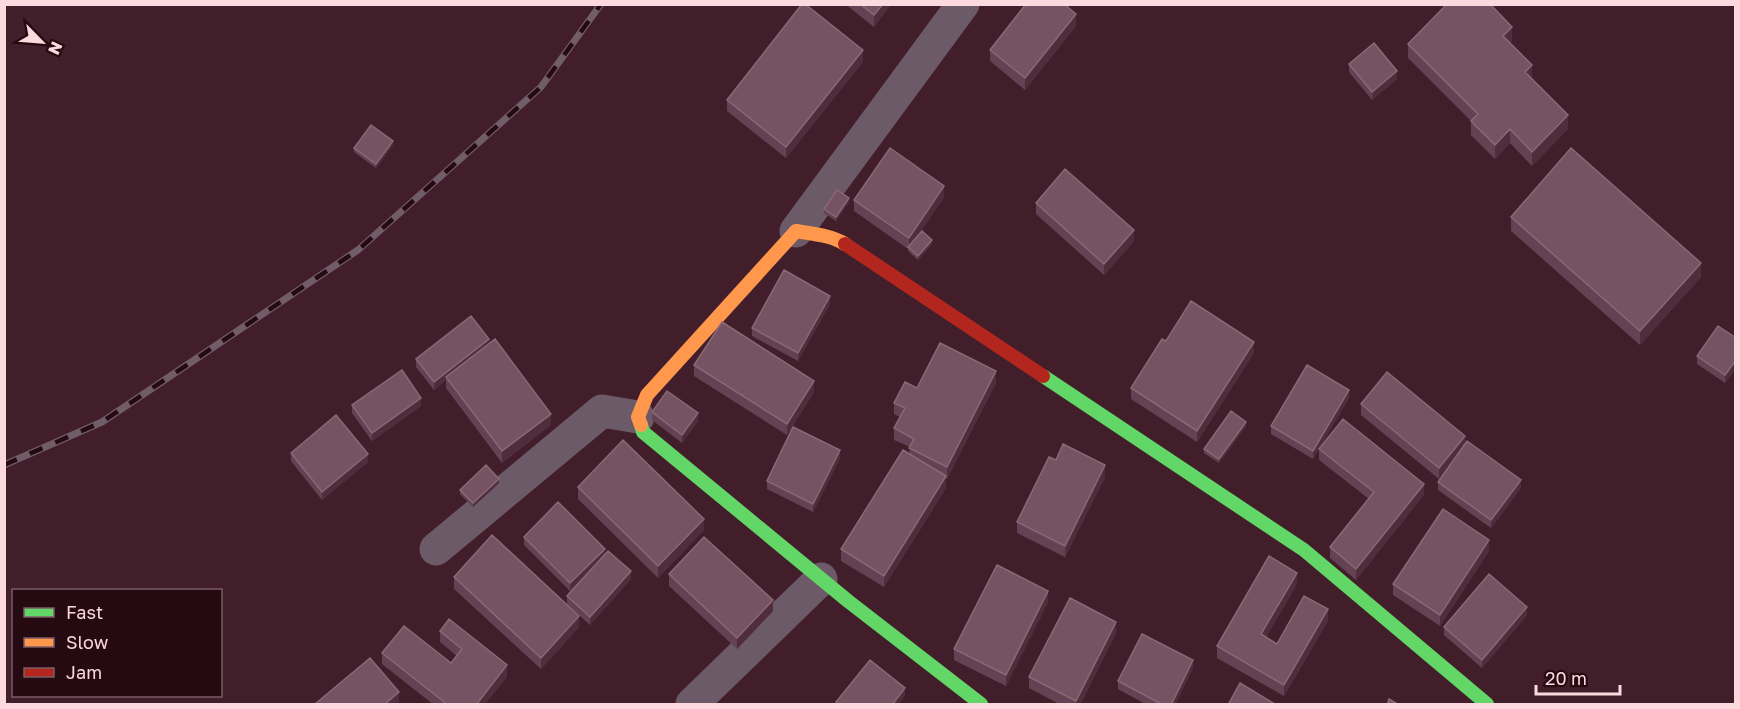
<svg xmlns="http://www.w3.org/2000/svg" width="1740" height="709" viewBox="0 0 1740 709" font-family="'Golos Text',sans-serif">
<rect width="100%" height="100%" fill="#421e2a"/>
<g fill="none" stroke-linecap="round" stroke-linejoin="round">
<path stroke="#6c5a68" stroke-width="33" d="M796 231 963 4
M436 549 602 411 638 417
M692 704 821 579"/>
<path stroke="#63d668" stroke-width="14" d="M1043 376 1304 550 1487 704
M641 425 643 432 848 601 981 704"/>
<path stroke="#ff974d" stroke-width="14" d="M641 425 638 417 647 395 796 231C812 234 831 235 845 244"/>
<path stroke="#b3261e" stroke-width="14" d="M845 244 1043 376"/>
<defs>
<path id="rail" d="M4 465 102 422 358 250 541 87 601 4"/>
</defs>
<use href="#rail" stroke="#715d67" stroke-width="7"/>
<use href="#rail" stroke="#260a12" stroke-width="4.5" stroke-dasharray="14" stroke-linecap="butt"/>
</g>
<path fill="#654253" d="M845 4H891L874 27Z
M1076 26 1025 90 990 61V50Z
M1512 41 1510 43 1532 78 1568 129 1532 166 1510 143 1495 159 1471 135V121L1408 58V44Z
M863 62 786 158 727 111V100Z
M1349 64 1397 79 1372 100 1349 72Z
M393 145 376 168 354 152V148Z
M944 197 919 234 932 244 918 260 908 251V249L854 211V200Z
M849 202 836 221 824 213V209Z
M1036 203 1134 241 1104 275 1036 214Z
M1511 217 1701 277 1640 345 1511 231Z
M830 304 798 361 752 336V328Z
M1736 338V368L1725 383 1697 364V356Z
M1166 341 1254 353 1197 442 1131 399V388Z
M489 344 551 425 502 463 446 388V380L434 390 416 367V359Z
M694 365 814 392 787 435 694 376Z
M996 383 947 479 946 478V488L884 587 841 561V549L909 454 910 447 894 440V428L900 417 894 414V403L917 388Z
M1349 398 1313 459 1271 434V426Z
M1361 404 1465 444 1521 488 1491 528 1438 490V482L1445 472 1439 479 1361 415Z
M352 405 421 406 372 441 352 413Z
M652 412 698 421 682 443 652 420Z
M1246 426 1219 463 1204 453V449Z
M1319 449 1424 495 1356 580 1330 558V547L1369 499 1319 460Z
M291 453 368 462 322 500 291 461Z
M840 458 813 512 767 489V481Z
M1056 460 1105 477 1065 557 1017 533V522Z
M499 483 473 507 460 494V490Z
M578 487 704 530 658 578 578 499Z
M524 537 605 554 631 579 590 625 567 604V596L570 591 524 545Z
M1489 551 1440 626 1393 595V584Z
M669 574 773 611 737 649 669 586Z
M454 577 579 627 541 669 454 589Z
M1297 584 1266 637 1277 644 1328 621 1284 696 1217 658V646Z
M1048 602 1006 686 954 660V649Z
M1527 615 1482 668 1444 635V627Z
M440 631 507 677 484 705H434L382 664V653L451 663 457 656 440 642Z
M1116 633 1080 705H1061L1029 688V677Z
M1193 668 1175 705H1147L1118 689V681Z"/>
<path fill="#502d3c" d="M883 4H891L874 27V15Z
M1076 14V26L1025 90V78Z
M1512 27V41L1503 50V36Z
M863 50V62L786 158V147Z
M1532 65V79L1525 72Z
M1397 71V79L1372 100V92Z
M1568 115V129L1532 166V152Z
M1510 129V143L1495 159V145Z
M393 141V145L376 168V164Z
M944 186V197L909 249V238Z
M849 198V202L836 221V217Z
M1134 230V241L1104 275V264Z
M932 240V244L918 260V256Z
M1701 263V277L1640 345V331Z
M830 296V304L798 361V353Z
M489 339V347L446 377V380L434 390V382Z
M1254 342V353L1197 442V431Z
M1736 360V368L1725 383V375Z
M996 371V383L947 479V467Z
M814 381V392L787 435V424Z
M1349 390V398L1313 459V451Z
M421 398V406L372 441V433Z
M698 413V421L682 443V435Z
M551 414V425L502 463V451Z
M1246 422V426L1219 463V459Z
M1465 436V447L1439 479V468Z
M840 450V458L813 512V504Z
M368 454V462L322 500V492Z
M1105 465V477L1065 557V546Z
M946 476V488L884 587V576Z
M499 479V483L473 507V503Z
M1521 480V488L1491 528V520Z
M1424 484V495L1356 580V569Z
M704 519V530L658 578V566Z
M1489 540V551L1440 626V615Z
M605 549V556L570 591V583Z
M631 571V579L590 625V617Z
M1297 573V584L1261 645V634Z
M1048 591V602L1006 686V675Z
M773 600V611L737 649V638Z
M1527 607V615L1482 668V660Z
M1328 609V621L1284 696V685Z
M579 616V627L541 669V658Z
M1116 622V633L1080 705H1076V701Z
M1193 660V668L1175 705H1171Z
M507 665V677L484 705H476Z
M905 688V696L898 705H892Z
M399 692V704L398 705H384Z"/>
<path fill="#755362" stroke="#8a6875" stroke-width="1.5" d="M802 4H805L863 50 786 147 727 100Z
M860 4H883L874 15Z
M1026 4H1064L1076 14 1025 78 990 50Z
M1447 4H1490L1512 27 1503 36 1532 65 1525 72 1568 115 1532 152 1510 129 1495 145 1471 121 1478 114 1408 44Z
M1374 43 1397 71 1372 92 1349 64Z
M371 125 393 141 376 164 354 148Z
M890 148 944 186 909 238 854 200Z
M1571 148 1701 263 1640 331 1511 217Z
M1065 169 1134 230 1104 264 1036 203Z
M837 190 849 198 836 217 824 209Z
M922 231 932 240 918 256 908 247Z
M784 270 830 296 798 353 752 328Z
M1191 301 1254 342 1197 431 1131 388 1162 339 1166 341Z
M471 316 489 339 434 382 416 359Z
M722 322 814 381 787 424 694 365Z
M1718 326 1736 338V360L1725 375 1697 356Z
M495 339 551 414 502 451 446 377Z
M940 343 996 371 947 467 909 448 914 439 894 428 905 408 894 403 905 382 917 388Z
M1307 365 1349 390 1313 451 1271 426Z
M402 370 421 398 372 433 352 405Z
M1387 372 1465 436 1439 468 1361 404Z
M667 391 698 413 682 435 652 412Z
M1231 411 1246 422 1219 459 1204 449Z
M336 415 368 454 322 492 291 453Z
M1343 419 1424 484 1356 569 1330 547 1374 492 1319 449Z
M793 427 840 450 813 504 767 481Z
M623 440 704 519 658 566 578 487Z
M1467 441 1521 480 1491 520 1438 482Z
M1063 444 1105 465 1065 546 1017 522 1049 457 1056 460Z
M903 450 946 476 884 576 841 549Z
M486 465 499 479 473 503 460 490Z
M558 502 605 549 570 583 524 537Z
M1443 509 1489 540 1440 615 1393 584Z
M492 535 579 616 541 658 454 577Z
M704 537 773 600 737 638 669 574Z
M608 551 631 571 590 617 567 596Z
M1269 556 1297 573 1261 634 1277 644 1304 596 1328 609 1284 685 1217 646Z
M997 565 1048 591 1006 675 954 649Z
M1489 574 1527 607 1482 660 1444 627Z
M1070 598 1116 622 1076 701 1029 677Z
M449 619 507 665 476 705H448L382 653 404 626 451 663 462 649 440 631Z
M1142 634 1193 660 1171 705H1163L1118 681Z
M370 658 399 692 384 705H314Z
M870 660 905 688 892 705H838L836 702Z
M1240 683 1273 703 1272 705H1228Z
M1389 699 1399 705H1387Z"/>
<rect width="1740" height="709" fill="none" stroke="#fbd9df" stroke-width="12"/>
<rect x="12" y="589" width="210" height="108" fill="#260a12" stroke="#7b5d64" stroke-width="1.5"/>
<rect x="24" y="608" width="30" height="9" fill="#63d668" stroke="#7b5d64" stroke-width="1.5"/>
<text x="66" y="619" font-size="18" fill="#fbd9df">Fast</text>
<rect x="24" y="638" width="30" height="9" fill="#ff974d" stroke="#7b5d64" stroke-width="1.5"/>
<text x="66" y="649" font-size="18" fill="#fbd9df">Slow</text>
<rect x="24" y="668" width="30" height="9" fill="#b3261e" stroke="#7b5d64" stroke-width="1.5"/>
<text x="66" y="679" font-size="18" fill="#fbd9df">Jam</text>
<g transform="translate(42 42) rotate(115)" stroke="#260a12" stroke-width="4.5" paint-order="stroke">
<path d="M0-4.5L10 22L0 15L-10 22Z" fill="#fbd9df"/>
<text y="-9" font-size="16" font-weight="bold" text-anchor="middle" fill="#fbd9df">N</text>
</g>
<path d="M1536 685v9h84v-9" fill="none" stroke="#fbd9df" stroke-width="3"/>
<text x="1545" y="685" font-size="18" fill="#fbd9df" stroke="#260a12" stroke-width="4.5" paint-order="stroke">20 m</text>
</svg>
